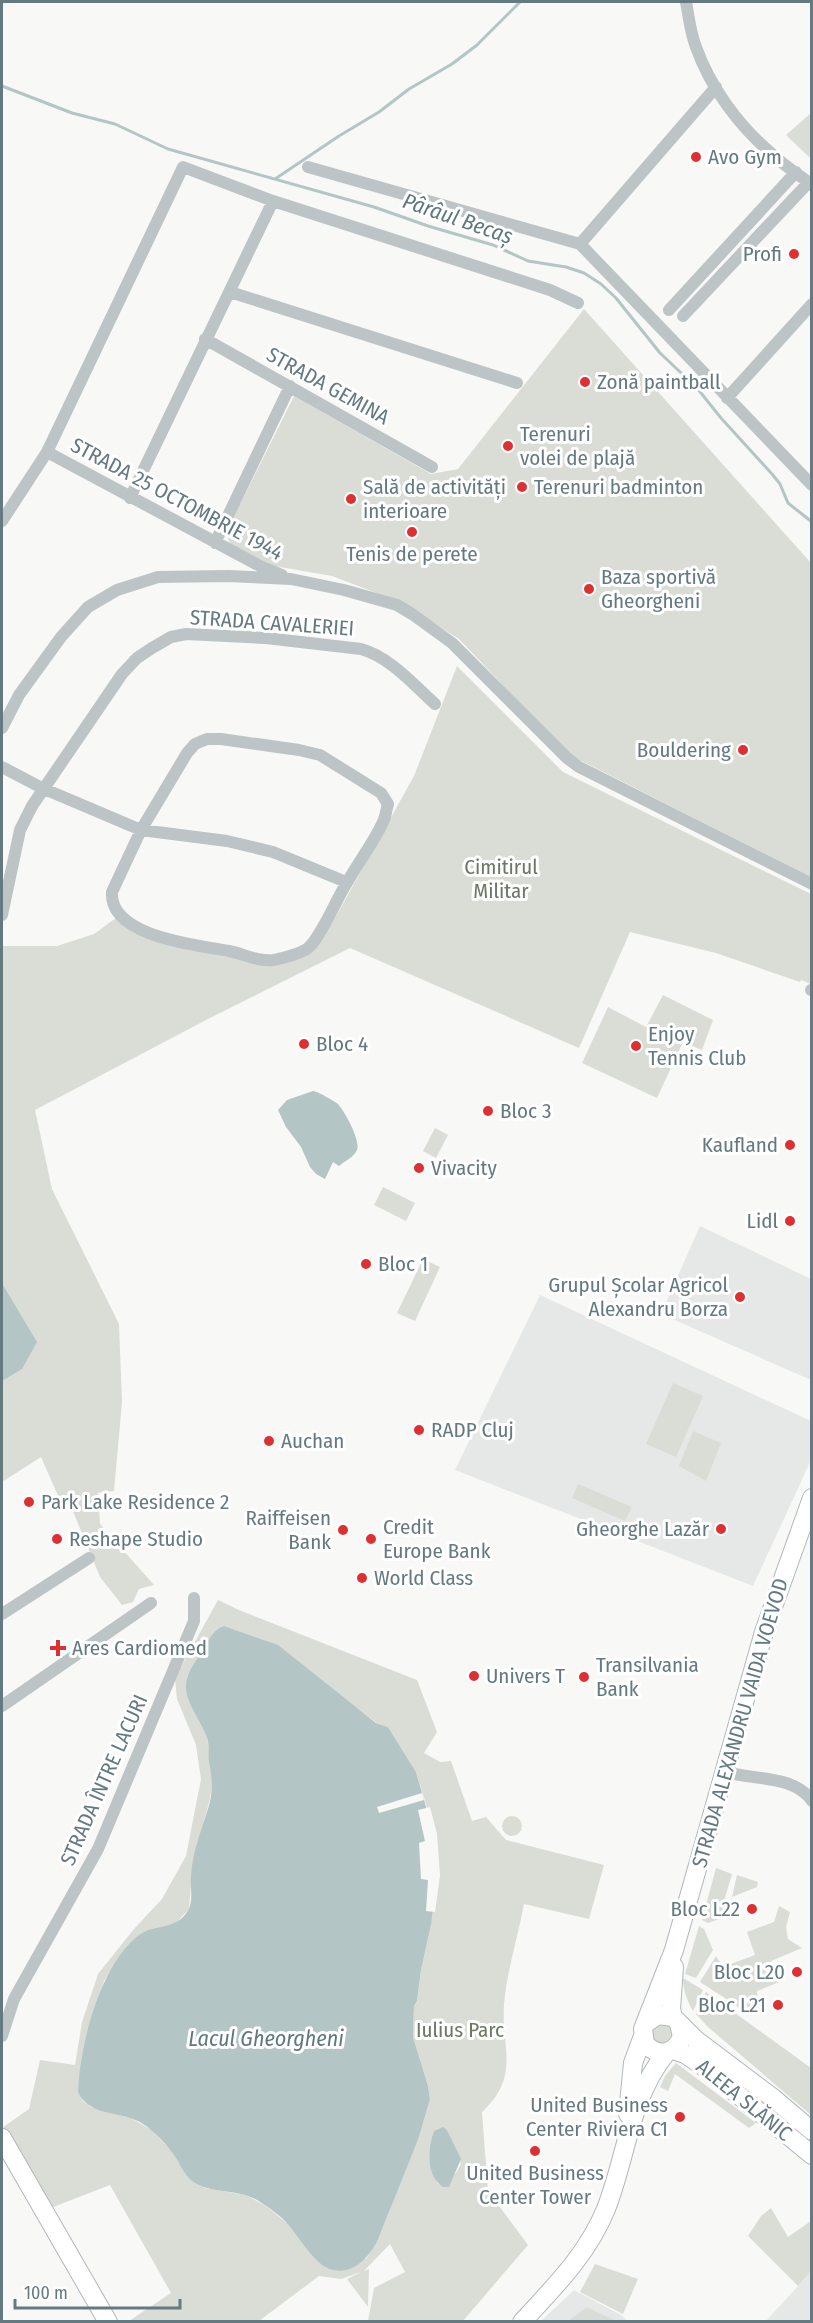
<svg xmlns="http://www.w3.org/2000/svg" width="813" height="2323" viewBox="0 0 813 2323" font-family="'Fira Sans Condensed',sans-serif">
<rect width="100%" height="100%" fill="#f8f8f6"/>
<path fill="#e6e8e7" d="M700 1226 811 1279V1380L661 1314Z
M540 1295 811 1421V1460L753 1586 455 1470Z
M811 2271V2321L765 2322 798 2286Z
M574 2290 621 2315 628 2321 540 2322Z"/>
<path fill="#daddd5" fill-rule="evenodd" d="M811 113 812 155 809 157 786 135Z
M584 309 811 563V877L568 754 459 639 400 602 332 576 274 566 231 546 226 533 294 396 431 474 458 469Z
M457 666 563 772 811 894V984L801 980 800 982 716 953 630 932 579 1048 350 948 208 1019 35 1110 52 1189 119 1324 122 1402 114 1491 98 1493 100 1524 154 1585 139 1589 133 1602 122 1605 100 1577 67 1497 59 1498 41 1457 2 1482V946H57L94 934 120 915 146 933 274 960 325 936 414 776Z
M663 995 713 1020 702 1050 683 1042 657 1098 582 1063 608 1007 646 1027Z
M435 1128 448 1135 436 1158 423 1151Z
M383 1187 415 1203 406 1221 374 1205Z
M423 1259 440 1267 415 1321 397 1313Z
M673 1383 703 1396 676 1457 646 1444Z
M693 1431 721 1443 706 1481 679 1466Z
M578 1484 632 1507 625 1521 572 1498Z
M218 1600 239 1610 417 1680 437 1732 424 1753 440 1762 451 1761 472 1821 486 1817 506 1840 604 1865 589 1919 524 1904C518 1936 507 1971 504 2004 501 2048 521 2076 482 2112L488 2191 528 2245 463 2321H368L374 2288 405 2272 390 2244 364 2271 369 2269 368 2307 347 2279 361 2272 341 2279 319 2276 259 2321H129L171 2293 110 2185 48 2209 2 2128 29 2109 40 2060 75 2065 82 2022 98 1974 134 1929 162 1899 186 1856 201 1779 196 1745 177 1699 175 1678ZM224 1626 264 1640 377 1723 388 1727 416 1772 427 1807 431 1925 421 1970 417 2001 414 2006 413 2037 428 2086 430 2099 419 2137 401 2177 388 2215 377 2242 366 2259 315 2258 289 2225 266 2206 246 2195 205 2188 194 2182 187 2175 174 2154 153 2131 131 2118 91 2107 83 2101 78 2089 88 2030 104 1981 123 1952 138 1936 146 1931 169 1927 176 1923 189 1909 193 1861 210 1799 213 1779 207 1737 186 1688ZM447 2130 461 2164 456 2173 438 2184C429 2167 426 2149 434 2131Z
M502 1826a10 10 0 1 1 20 0a10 10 0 1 1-20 0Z
M716 1868 732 1874 725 1898 731 1915 708 1923 702 1920Z
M737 1875 758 1882 757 1887 732 1897Z
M779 1906 790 1912 786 1927 788 1939 802 1948 771 1961 779 1982 757 1991 758 2004 751 2015 700 1982 716 1956 723 1967 755 1955 747 1932 774 1922Z
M699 1926 704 1929 713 1950 696 1978 685 1974Z
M683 1978 703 1990 693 2011C687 2000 683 1990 683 1978Z
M706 1992 811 2068V2115L708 2027 696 2014Z
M662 2017 679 2035 660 2049 646 2030Z
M676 2063 756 2123 749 2128 675 2074 668 2091 660 2087 665 2076Z
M771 2208 788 2237 811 2221V2271L798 2286 748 2236 761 2216Z
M595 2264 638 2279 623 2314 580 2292Z
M587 2307 616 2321H568Z"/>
<path fill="#b4c5c6" d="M313 1091C317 1091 334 1101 338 1104 344 1110 361 1141 357 1150 353 1158 346 1160 339 1166L333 1162 325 1179 316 1174 310 1167 301 1147 286 1127 278 1110 287 1100Z
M2 1266 3 1285 37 1342 22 1369 2 1381Z
M224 1626 278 1645 376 1723 388 1727 416 1772 434 1834V1899L431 1925 421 1970 417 2001 414 2006 413 2037 428 2086 430 2099 419 2137 377 2242C367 2260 351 2276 330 2269 312 2263 297 2232 283 2219 272 2210 259 2199 245 2195 228 2190 207 2192 192 2181 184 2175 180 2163 174 2155 168 2147 160 2137 152 2131 147 2126 139 2121 133 2119 113 2111 89 2115 78 2092 80 2044 100 1965 139 1935 154 1924 176 1930 187 1912 194 1902 190 1888 191 1877 192 1851 203 1827 210 1802 213 1787 212 1776 209 1762 208 1753 210 1744 206 1735 200 1720 185 1701 186 1685 187 1671 197 1660 204 1648 209 1639 214 1629 224 1626Z
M443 2127 447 2130 461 2159 449 2187H443C426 2176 427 2148 434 2131Z"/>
<path fill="#f8f8f6" d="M422 1793 424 1800 379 1813 377 1807Z
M430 1807 437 1834 440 1876 435 1912 426 1911 428 1880 421 1879 419 1843 425 1841 418 1810Z"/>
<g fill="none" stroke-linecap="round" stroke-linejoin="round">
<path stroke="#b4c5c6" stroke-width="3" d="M2 86 72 113 115 124 168 149 374 207 428 226 493 245 528 261 566 267 584 273 601 284 616 298 660 353 697 388 721 418 772 474 780 484 788 503 812 522
M275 179 339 136 379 112 409 89 452 64 477 45 520 2"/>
<defs>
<path id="secondary" d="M673 2017 671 2009 674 1967
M646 2023 658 2015 673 2017 696 2040 773 2098 812 2131
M679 2023 682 2037C674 2055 658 2057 645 2044L643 2029 674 1950 764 1632 812 1498
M673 2050 685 2054 703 2066 812 2155
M628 2114 633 2063 643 2036
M2 2138 108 2322
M522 2322C555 2286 587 2255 606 2209 627 2156 629 2099 666 2053"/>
</defs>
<use href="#secondary" stroke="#afb8bb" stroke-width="20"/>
<path stroke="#bdc4c6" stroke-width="12" d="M686 2C689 17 690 32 696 47 710 87 739 126 771 153 783 165 798 174 812 185
M308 167 580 244 812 485
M580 244 716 87
M230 292 517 383
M669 310 796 172
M683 316 809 182
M205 339 432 467
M727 398 812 304
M47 452 260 566 282 575
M130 498 273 201
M2 521 47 452 183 167 273 201 550 290 578 303
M215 543 290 386
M2 728 19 695 61 637 88 607 117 590 158 577 228 576 291 579 344 590 397 605 412 614 452 643 567 758 579 767 812 884
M207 739H221L299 750 320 755 381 793 388 804C386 810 386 816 383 822 374 842 359 861 348 881 337 897 322 936 308 948 300 954 283 958 274 960 258 962 244 954 229 951 197 945 109 937 112 892L141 830 187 753 195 744Z
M2 767 42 788 141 830 227 841 273 852 346 882
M2 915 20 830 32 806 122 674 137 658 152 648 171 637 186 634 266 638 361 649C390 657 413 684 435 704
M811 990H812
M2 1614 89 1558
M2 1706 151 1603
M726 1772C753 1780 795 1775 812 1801
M2 2036 14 1999 98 1849 194 1621V1598"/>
<use href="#secondary" stroke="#fff" stroke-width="18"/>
</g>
<g fill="#de3032" stroke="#fff" stroke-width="2">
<circle cx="696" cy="157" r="6"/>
<circle cx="794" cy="254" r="6"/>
<circle cx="585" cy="382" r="6"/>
<circle cx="508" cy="446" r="6"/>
<circle cx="522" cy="487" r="6"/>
<circle cx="351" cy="499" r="6"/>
<circle cx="412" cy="532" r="6"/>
<circle cx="589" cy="589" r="6"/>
<circle cx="743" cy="750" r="6"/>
<circle cx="304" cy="1044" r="6"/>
<circle cx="636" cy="1046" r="6"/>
<circle cx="488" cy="1111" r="6"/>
<circle cx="790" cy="1145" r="6"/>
<circle cx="419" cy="1168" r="6"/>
<circle cx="790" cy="1221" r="6"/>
<circle cx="366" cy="1264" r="6"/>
<circle cx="740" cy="1297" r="6"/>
<circle cx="419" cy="1430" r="6"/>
<circle cx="269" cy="1441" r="6"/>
<circle cx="29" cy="1502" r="6"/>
<circle cx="721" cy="1529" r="6"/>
<circle cx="343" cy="1530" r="6"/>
<circle cx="57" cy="1539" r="6"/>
<circle cx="371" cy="1539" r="6"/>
<circle cx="362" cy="1578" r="6"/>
<path d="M55 1639h6v6h6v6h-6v6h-6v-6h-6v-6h6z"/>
<circle cx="474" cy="1676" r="6"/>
<circle cx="584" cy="1677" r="6"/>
<circle cx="752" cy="1909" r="6"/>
<circle cx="797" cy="1972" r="6"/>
<circle cx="778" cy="2005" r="6"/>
<circle cx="680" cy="2117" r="6"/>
<circle cx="535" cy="2151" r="6"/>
</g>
<g text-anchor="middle" stroke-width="6" stroke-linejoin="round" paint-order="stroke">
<g font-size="21" fill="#647a80" stroke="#fff" text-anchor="start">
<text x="708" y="164">Avo Gym</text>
<text x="782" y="261" text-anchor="end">Profi</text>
<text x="597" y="389">Zonă paintball</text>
<text x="520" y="441">Terenuri<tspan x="520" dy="24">volei de plajă</tspan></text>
<text x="363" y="494">Sală de activități<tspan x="363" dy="24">interioare</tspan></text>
<text x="534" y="494">Terenuri badminton</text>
<text x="412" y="561" text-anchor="middle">Tenis de perete</text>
<text x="601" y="584">Baza sportivă<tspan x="601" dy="24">Gheorgheni</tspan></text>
<text x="731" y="757" text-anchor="end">Bouldering</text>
<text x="648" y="1041">Enjoy<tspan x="648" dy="24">Tennis Club</tspan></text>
<text x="316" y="1051">Bloc 4</text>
<text x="500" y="1118">Bloc 3</text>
<text x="778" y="1152" text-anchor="end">Kaufland</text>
<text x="431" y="1175">Vivacity</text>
<text x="778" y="1228" text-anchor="end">Lidl</text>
<text x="378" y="1271">Bloc 1</text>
<text x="728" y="1292" text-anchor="end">Grupul Școlar Agricol<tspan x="728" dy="24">Alexandru Borza</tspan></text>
<text x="431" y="1437">RADP Cluj</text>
<text x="281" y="1448">Auchan</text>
<text x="41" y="1509">Park Lake Residence 2</text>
<text x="331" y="1525" text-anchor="end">Raiffeisen<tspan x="331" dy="24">Bank</tspan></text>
<text x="383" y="1534">Credit<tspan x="383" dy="24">Europe Bank</tspan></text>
<text x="709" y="1536" text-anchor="end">Gheorghe Lazăr</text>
<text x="69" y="1546">Reshape Studio</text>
<text x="374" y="1585">World Class</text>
<text x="72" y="1655">Ares Cardiomed</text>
<text x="596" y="1672">Transilvania<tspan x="596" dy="24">Bank</tspan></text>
<text x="486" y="1683">Univers T</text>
<text x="740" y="1916" text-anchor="end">Bloc L22</text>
<text x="785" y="1979" text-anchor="end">Bloc L20</text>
<text x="766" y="2012" text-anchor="end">Bloc L21</text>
<text x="668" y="2112" text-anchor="end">United Business<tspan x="668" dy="24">Center Riviera C1</tspan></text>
<text x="535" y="2180" text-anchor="middle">United Business<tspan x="535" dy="24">Center Tower</tspan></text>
</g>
<g font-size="21" fill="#647a80" stroke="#fff">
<text transform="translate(328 386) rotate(29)" y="7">STRADA GEMINA</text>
<text transform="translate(177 499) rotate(28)" y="7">STRADA 25 OCTOMBRIE 1944</text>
<text transform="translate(272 623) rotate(4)" y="7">STRADA CAVALERIEI</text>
<text transform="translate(740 1723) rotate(-74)" y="7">STRADA ALEXANDRU VAIDA VOEVOD</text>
<text transform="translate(104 1780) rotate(-66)" y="7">STRADA ÎNTRE LACURI</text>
<text transform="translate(744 2100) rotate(39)" y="7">ALEEA SLĂNIC</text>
</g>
<g font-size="21" fill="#6c7863" stroke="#fff">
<text x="501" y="874">Cimitirul<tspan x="501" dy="24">Militar</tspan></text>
<text x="460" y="2037">Iulius Parc</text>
</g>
<g font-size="22" font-style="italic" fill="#5f797a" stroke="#fff">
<text transform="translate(458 218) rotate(19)" y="8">Pârâul Becaș</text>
<text x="266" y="2046">Lacul Gheorgheni</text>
</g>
</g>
<rect width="813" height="2323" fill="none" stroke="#647a80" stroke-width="6"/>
<path d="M15 2299v9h165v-9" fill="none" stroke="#647a80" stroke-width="3"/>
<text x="24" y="2299" font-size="18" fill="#647a80" stroke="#ffffff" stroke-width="4.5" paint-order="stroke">100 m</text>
</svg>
